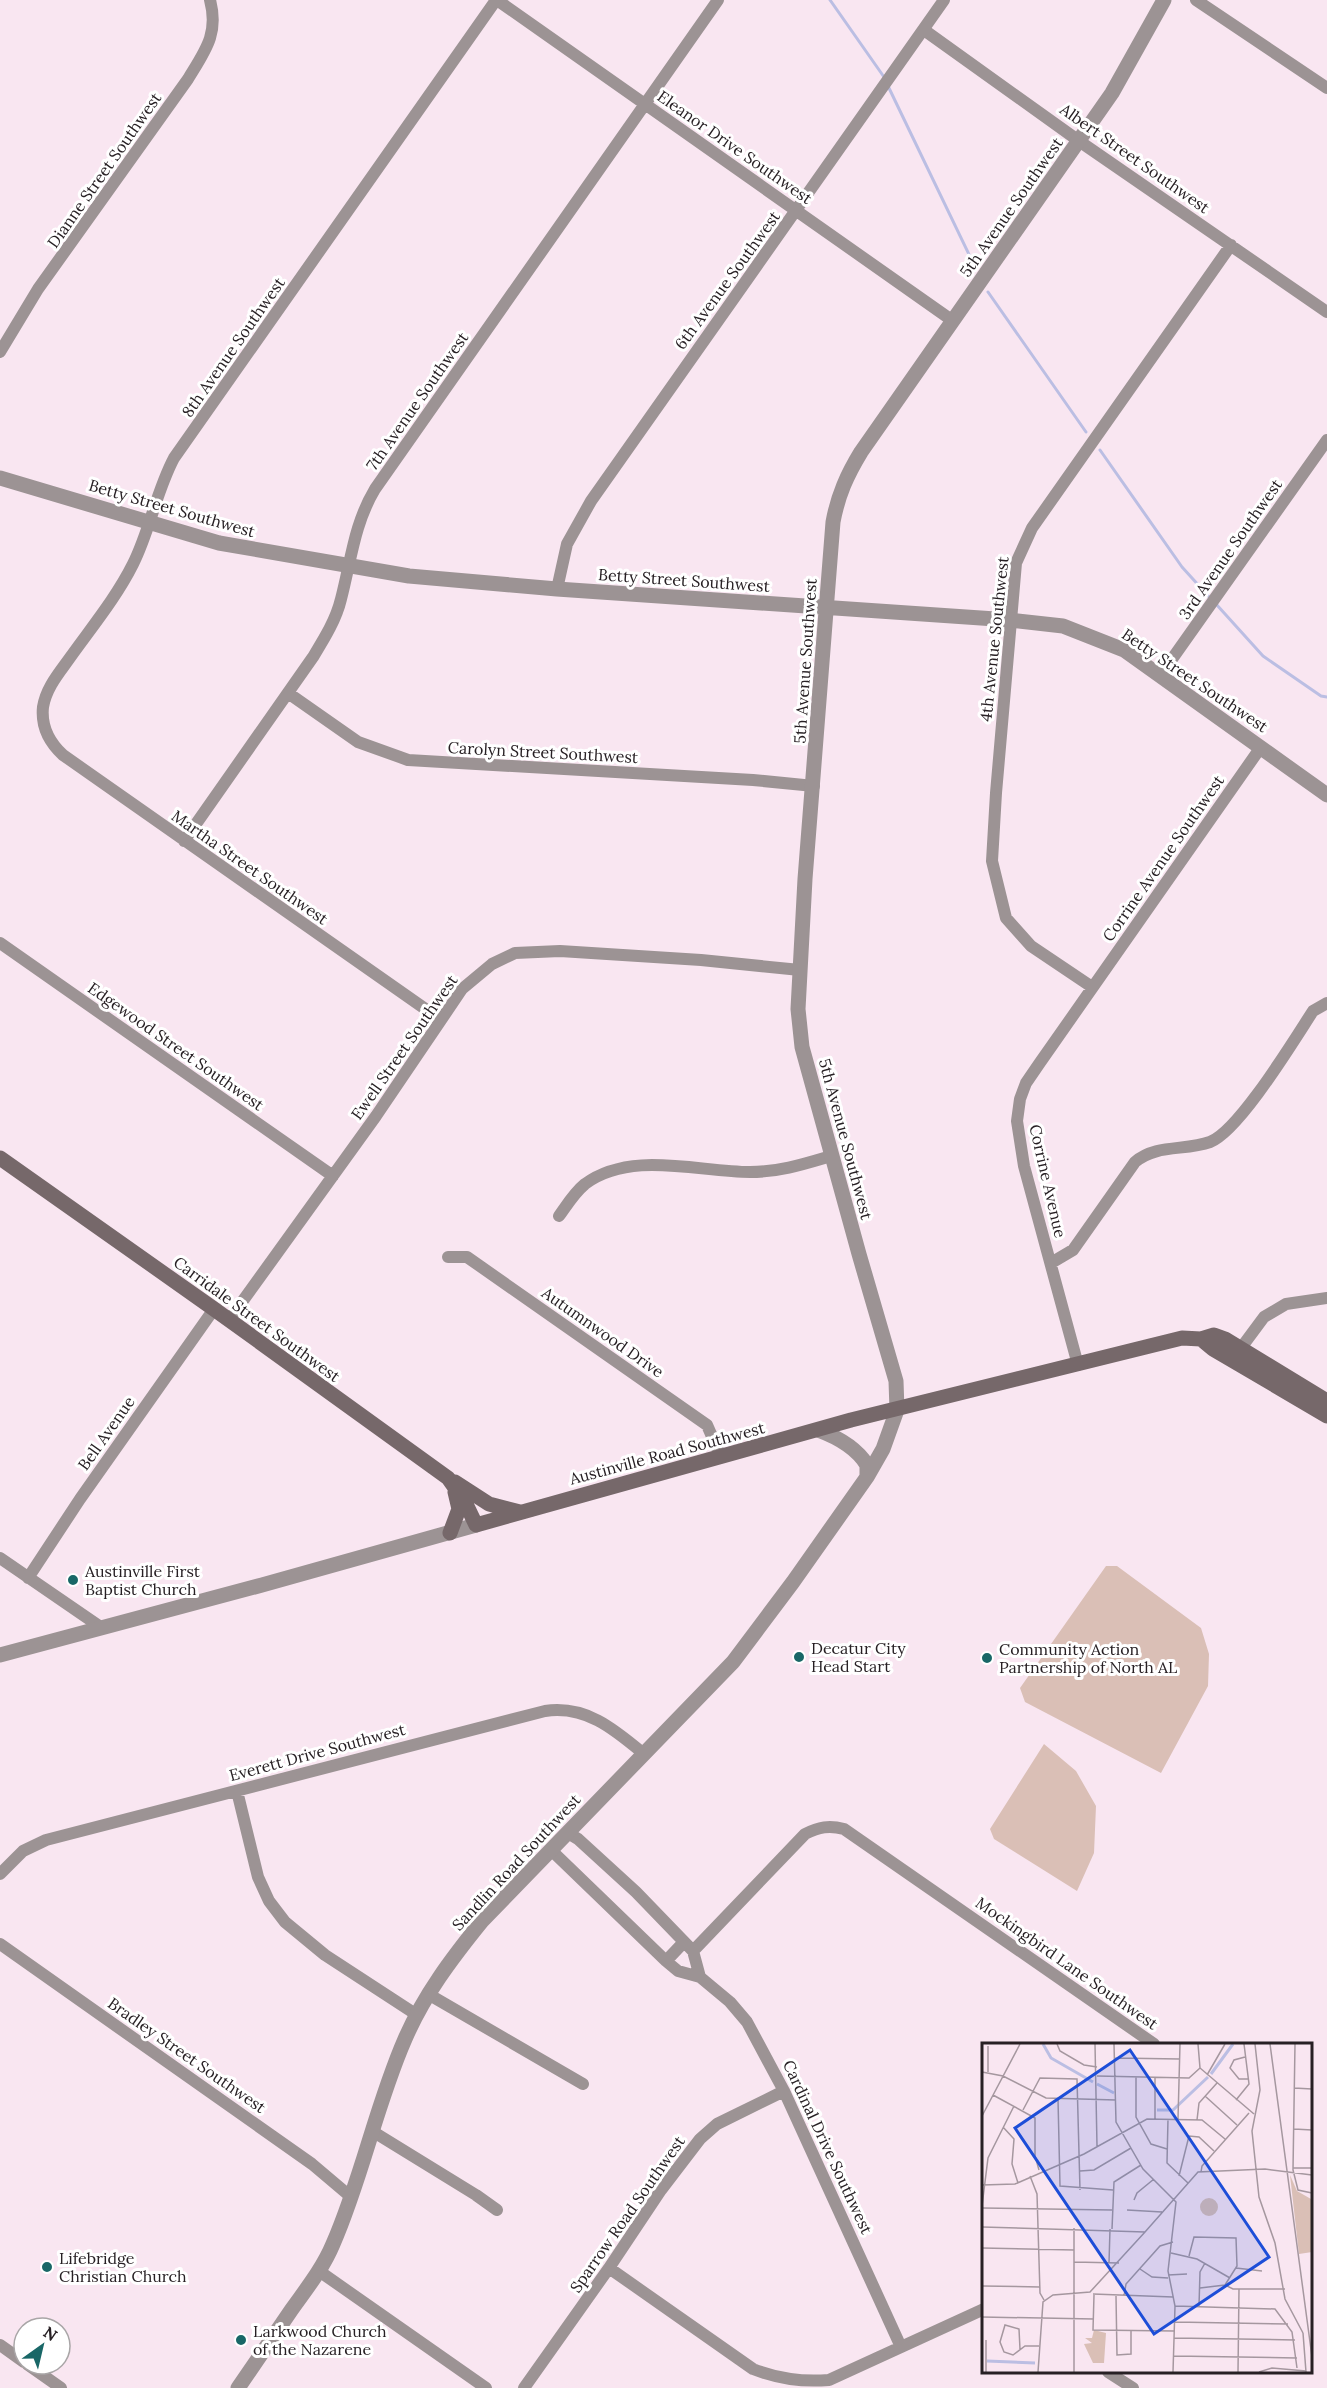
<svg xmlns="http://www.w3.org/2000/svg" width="1327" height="2388" viewBox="0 0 1327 2388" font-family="Lora,serif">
<rect width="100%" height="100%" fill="#f9e6f1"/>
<path fill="#dabfb6" d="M1106 1566H1117L1201 1628 1209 1654 1208 1686 1161 1773 1025 1702 1020 1688Z
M1044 1744 1076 1771 1096 1806 1094 1853 1077 1891 994 1839 990 1829Z"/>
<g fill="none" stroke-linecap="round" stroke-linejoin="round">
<path stroke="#bbbee3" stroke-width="3" d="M830 0 884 77
M888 86 976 269
M988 292 1086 432
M1100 450 1182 567 1211 599
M1216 604 1263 656 1321 696 1327 697"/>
<path stroke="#9c9394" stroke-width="12" d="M497 0 953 321
M1196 0 1327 88
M924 30 1079 141 1327 312
M0 352 38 289 188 79C205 51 219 34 210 0
M557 589 567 544 591 501 944 0
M1160 676 1327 440
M288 693 358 742 408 760 753 780 814 786
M184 841 313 657C324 639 336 620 341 599 351 561 354 524 375 489L718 0
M0 943 333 1176
M1092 987 1031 946 1006 918 992 861 996 793 1016 563 1032 528 1231 245
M441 1020 63 755C49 742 41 726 43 707 46 688 59 673 69 659 91 628 116 598 133 564 150 530 156 492 174 458L496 0
M559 1216C567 1205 574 1193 585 1184 631 1150 698 1172 750 1172 779 1172 804 1164 831 1156
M448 1257H467L707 1425 721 1457
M1051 1263 1073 1250 1135 1162C1156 1144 1185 1151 1210 1142 1239 1131 1294 1040 1313 1011L1327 1003
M229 1320 376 1116 462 989 492 964 515 953 560 951 701 960 800 970
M1241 1348 1264 1317 1286 1304 1327 1298
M1078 1365 1024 1166 1017 1121 1020 1099 1026 1083 1039 1064 1261 747
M0 1558 102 1628
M28 1578 80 1499 214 1309
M237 1791 258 1877 269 1901 285 1922 325 1955 417 2015
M568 1833 578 1839 636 1892 693 1951 700 1977
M551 1850 666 1961 678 1971 700 1977 730 2002 747 2022 784 2091 901 2347
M0 1874 23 1851 46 1840 545 1711C586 1705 614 1729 644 1754
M0 1944 312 2164 351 2197
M693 1951 805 1834C819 1827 829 1825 844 1829L1154 2044
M666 1961 684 1942
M428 1994 583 2084
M372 2131 476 2195 497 2210
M609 2268 753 2369C779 2379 801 2382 829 2380L984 2309
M319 2271 486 2388
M0 2345 24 2362
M27 2364 61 2388
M1108 2372 1133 2388
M524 2388 609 2268 661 2190 700 2139 717 2124 784 2091"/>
<path stroke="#9c9394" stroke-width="15" d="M0 478 219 543 409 576 557 589 1010 620 1063 626 1124 650 1327 795
M818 1430C837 1437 856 1447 867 1465V1477
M0 1655 262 1585 476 1525
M238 2388C256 2362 274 2335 292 2309 307 2288 323 2268 333 2244 362 2178 376 2105 405 2039 424 1995 452 1958 482 1921L733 1662 793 1582 867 1477 883 1449 897 1410 896 1381 859 1254 802 1047 798 1009 805 879 833 522C838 495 847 475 861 452L1112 93 1164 0"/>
<path stroke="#76686a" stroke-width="15" d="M0 1158 214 1309 448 1478 465 1502 476 1525 851 1420 1182 1338 1201 1339 1214 1335 1225 1339 1327 1401
M1201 1339 1213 1349 1327 1416
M455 1482 489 1504 520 1512
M450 1533 459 1509 455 1492"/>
</g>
<g fill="#196767" stroke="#fff" stroke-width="2">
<circle cx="73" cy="1580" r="6"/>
<circle cx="799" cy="1657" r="6"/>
<circle cx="987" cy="1658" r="6"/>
<circle cx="47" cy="2267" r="6"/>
<circle cx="241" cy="2340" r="6"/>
</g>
<g text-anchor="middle" stroke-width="6" stroke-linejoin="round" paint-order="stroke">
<g font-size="16" fill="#272024" stroke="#fff">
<text transform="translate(735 147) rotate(35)" y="6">Eleanor Drive Southwest</text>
<text transform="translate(1135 158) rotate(35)" y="6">Albert Street Southwest</text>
<text transform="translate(104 170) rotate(-55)" y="6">Dianne Street Southwest</text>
<text transform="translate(1011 207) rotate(-55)" y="6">5th Avenue Southwest</text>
<text transform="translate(727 280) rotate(-54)" y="6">6th Avenue Southwest</text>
<text transform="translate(233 347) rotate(-55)" y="6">8th Avenue Southwest</text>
<text transform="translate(417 401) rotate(-55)" y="6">7th Avenue Southwest</text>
<text transform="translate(172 508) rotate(16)" y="6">Betty Street Southwest</text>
<text transform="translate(1230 549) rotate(-55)" y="6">3rd Avenue Southwest</text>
<text transform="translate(684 580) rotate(4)" y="6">Betty Street Southwest</text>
<text transform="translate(994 639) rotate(-84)" y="6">4th Avenue Southwest</text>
<text transform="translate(805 661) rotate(-86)" y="6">5th Avenue Southwest</text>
<text transform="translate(1195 680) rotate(34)" y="6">Betty Street Southwest</text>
<text transform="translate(543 752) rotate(3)" y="6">Carolyn Street Southwest</text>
<text transform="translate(1163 858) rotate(-55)" y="6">Corrine Avenue Southwest</text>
<text transform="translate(250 867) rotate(35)" y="6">Martha Street Southwest</text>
<text transform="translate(176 1046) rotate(35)" y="6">Edgewood Street Southwest</text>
<text transform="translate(404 1047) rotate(-55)" y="6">Ewell Street Southwest</text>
<text transform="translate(846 1139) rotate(75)" y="6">5th Avenue Southwest</text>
<text transform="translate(1048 1181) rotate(77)" y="6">Corrine Avenue</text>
<text transform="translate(257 1319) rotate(36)" y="6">Carridale Street Southwest</text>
<text transform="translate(603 1332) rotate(35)" y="6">Autumnwood Drive</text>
<text transform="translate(106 1433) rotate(-55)" y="6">Bell Avenue</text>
<text transform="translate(667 1453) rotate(-15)" y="6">Austinville Road Southwest</text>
<text transform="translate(317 1752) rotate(-15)" y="6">Everett Drive Southwest</text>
<text transform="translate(516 1862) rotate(-47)" y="6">Sandlin Road Southwest</text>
<text transform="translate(1067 1963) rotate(35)" y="6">Mockingbird Lane Southwest</text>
<text transform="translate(187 2055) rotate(35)" y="6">Bradley Street Southwest</text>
<text transform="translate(828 2147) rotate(65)" y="6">Cardinal Drive Southwest</text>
<text transform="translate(627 2214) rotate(-55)" y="6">Sparrow Road Southwest</text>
</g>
<g font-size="16" fill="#272024" stroke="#fff" text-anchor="start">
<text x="85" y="1577">Austinville First<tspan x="85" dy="18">Baptist Church</tspan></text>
<text x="811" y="1654">Decatur City<tspan x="811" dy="18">Head Start</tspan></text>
<text x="999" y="1655">Community Action<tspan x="999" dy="18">Partnership of North AL</tspan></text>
<text x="59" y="2264">Lifebridge<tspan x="59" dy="18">Christian Church</tspan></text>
<text x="253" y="2337">Larkwood Church<tspan x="253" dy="18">of the Nazarene</tspan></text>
</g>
</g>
<g transform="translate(982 2043)">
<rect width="330" height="330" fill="#f9e6f1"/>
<path d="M308 132 315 148 329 156 330 209 317 211ZM218 164a9 9 0 1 1 18 0a9 9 0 1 1-18 0ZM112 287 124 290 122 320H111L102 301 110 300 103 295H110Z" fill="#dabfb6"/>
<path fill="none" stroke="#bbbee3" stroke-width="3" d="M61 1 69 15 111 39M229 31 251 1M115 41 132 50M175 67H191L226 34M5 318 53 320"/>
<path fill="none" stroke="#a5979f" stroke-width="1.5" d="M75 1 78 8 102 22 115 24M113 1 115 103M132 1 134 79 161 126 194 159 186 228 193 263 191 329M216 1 218 25 272 71M273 1 278 47 270 88 277 154 293 200 303 256 321 290M288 1 330 314M313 1 311 127 316 147 330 150M263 14 252 17 248 25 257 36H266M133 15 198 16M0 29 21 33 64 55 134 57M6 29V3M225 32 243 1M115 33 207 35 218 25M154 34V74L169 101 185 106M312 45 330 46M11 52 53 75V113L57 127M223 53 255 82M76 56 78 143 131 147M254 57 267 41 262 1M41 67 58 35 95 36 98 147M0 73 38 1M173 76V35M186 76 185 120 206 140M196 76 198 1M215 77 217 60 235 40M21 84 32 96 30 121 36 140M312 86 330 87M311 125H330M98 128 112 127 149 105M219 129 220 123 267 70M48 133 55 151 58 250 62 257M197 133 207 93 217 94 232 108M0 142 33 141 102 111 165 76 220 77 243 96M152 157 155 150 172 136M0 163 6 115 32 63M0 165 130 167M145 167 180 169M0 184 163 189 216 129 283 126 330 132M130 186 132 139 159 122M0 205 92 207M189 210 215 216 248 235M207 213 212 194 254 195 255 223 243 242 218 245M92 219 137 220M127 220 128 186M254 225 280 228M158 226 170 234 186 235M186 232 205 231M243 242 251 246H303M0 243 58 244M111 251 191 254M112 252 111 287 192 288M134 253 135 312 149 311V287M142 253 144 241 178 203 191 199M193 263 293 266 310 289 315 325M217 263 218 229 223 220M0 274 112 276M193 279 306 281M321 290 324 329M192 295 313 297M38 306 37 286 23 282 18 299 22 309 31 312 43 303H57M192 313 315 315M4 329V297M56 329 61 259 71 252 108 249 163 189M92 329V185M256 329 257 246M277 329 290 325 324 328"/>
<path fill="#1d4ed8" fill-opacity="0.15" stroke="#1d4ed8" stroke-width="3" d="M148 7 287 214 172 291 33 85Z"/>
<rect width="330" height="330" fill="none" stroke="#272024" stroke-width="3"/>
</g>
<g transform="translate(42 2346) rotate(34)"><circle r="28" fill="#ffffff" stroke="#a9a6a7" stroke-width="1.5"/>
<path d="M0-4.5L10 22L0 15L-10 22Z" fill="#196767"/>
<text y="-9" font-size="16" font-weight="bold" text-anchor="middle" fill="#272024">N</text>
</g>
</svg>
